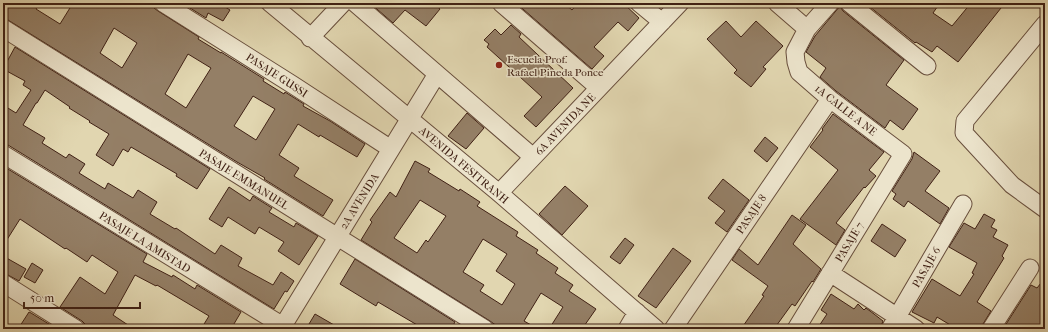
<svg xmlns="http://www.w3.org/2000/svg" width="1048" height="332" viewBox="0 0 1048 332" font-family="'IM FELL French Canon',serif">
<rect width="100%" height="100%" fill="#e1d6b0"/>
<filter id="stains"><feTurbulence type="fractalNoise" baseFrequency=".005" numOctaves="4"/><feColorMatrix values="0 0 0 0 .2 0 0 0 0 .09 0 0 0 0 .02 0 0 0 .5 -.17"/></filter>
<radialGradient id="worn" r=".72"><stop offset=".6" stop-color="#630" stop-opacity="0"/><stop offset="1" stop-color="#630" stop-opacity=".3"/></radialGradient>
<path fill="#947f66" stroke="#402115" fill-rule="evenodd" d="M3 3H40L36 9 60 24 73 3H153L154 8 158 11 199 37 198 39 221 53V52L264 79 263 81 284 94 285 92 304 104 303 106 330 121 365 144 357 157 320 135 319 137 298 124 279 155 299 168 294 176 333 200 323 216 264 179 265 178 237 162 8 20 3 18ZM114 28 137 43 122 68 100 53ZM188 54 211 68 186 108 165 94ZM253 96 275 109 256 140 234 126Z
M182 3H219L230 10 223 21 208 13 206 18Z
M370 3H433L440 9 426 26 405 10 393 23Z
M516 3H564L572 10 578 3H623L639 18 628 31 618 22 594 47 604 56 592 69Z
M865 3H940L933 13 952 26 971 3H1005L958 62 937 46 932 52 916 42 915 43Z
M840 6 843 11 904 60 886 85 918 109 903 130 890 120 885 128 836 91 820 77 826 68 806 52 815 36Z
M726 21 741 37 756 21 783 46 763 67 766 69 751 87 734 73 737 70 707 39Z
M511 25 521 34 519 37 573 88 536 127 524 116 542 97 487 47 489 44 484 40 495 29 501 35Z
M15 47 210 169 197 189 176 176 177 174 131 147 128 152 123 149 113 166 96 155 109 134 89 122 90 121 69 108 70 107 45 90 37 103H36L23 125 45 138 42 143 66 158 69 154 85 164 79 173 105 189 108 183 133 198 138 190 157 202 150 214 175 229 176 228 215 254 221 245 242 258 238 266 273 285 281 272 294 281 287 292 285 291 274 309 8 145 3 144V105L16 113 31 90 23 85 25 81 3 69Z
M467 113 484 128 466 149 448 136Z
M833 114 884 152 869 170 876 176 865 188 864 187 836 223 845 230 836 245 800 219 838 170 810 147 823 130 822 129Z
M765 137 778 148 767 162 754 151Z
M914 152 940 171 925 191 949 208 940 224 908 201 904 207 893 199 896 194 892 191 912 159Z
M415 161 430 169 428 172 459 191 460 189 480 202 477 206 518 232 516 236 538 250 536 253 558 268 555 273 573 285 569 291 596 309 582 329H549L563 307 541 293 524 321 538 329H501L490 321 361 240 372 222 370 220 390 192 396 197ZM420 200 446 216 428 242 426 240 417 253 394 238ZM483 239 507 254 496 271 515 284 502 305 480 291 484 285 463 272Z
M3 166 147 254 143 262 172 277 173 275 195 289 197 285 241 312 231 329H201L209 316 157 285 156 286 135 275 113 315 134 329H86L85 324 82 321 60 307 80 277 105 294 118 272 92 255 87 262 66 248 65 249 20 219 3 246Z
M723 179 749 200 727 232 715 223 725 211 708 198Z
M565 186 588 206 562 235 539 214Z
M229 187 250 201 253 196 272 208 269 212 294 227 296 223 318 236 299 265 278 251 284 242 259 227 255 234 228 217 222 227 209 219Z
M984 214 995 220 991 227 997 230 993 237 1008 245 1002 256 1004 258 977 302 991 311 983 324 981 329H957L937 317 934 323 912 312 932 279 960 296 974 274 972 273 977 263 949 247 964 223 975 229Z
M792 215 806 225 793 244 821 269 813 282 812 281 795 306 792 304 774 329H741L764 296 762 295 768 286 732 260 739 249 758 265Z
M882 224 906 240 895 257 871 241Z
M625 238 634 245 620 264 610 257Z
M673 248 691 261 656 308 638 296Z
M3 256 26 269 19 281 8 275 3 273Z
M355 259 455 322 451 329H424L378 302 376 306 340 284Z
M32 263 43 270 35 283 24 277Z
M1045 278V329H1003L1031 285 1037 288Z
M831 294 854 309 858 304 864 310 866 308 874 314 883 321 880 329H817L827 314 821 310Z
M29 312 31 313 57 329H18Z
M315 314 341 329H306Z"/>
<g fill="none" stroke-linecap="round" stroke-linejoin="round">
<defs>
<path id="minor" d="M163 3 293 85 391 149
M270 3 499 193 656 329
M355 3 533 157
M501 3 599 88
M639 3 662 22
M777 3 807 29
M849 3 927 66
M1045 24 965 121 964 133 1012 185 1045 209
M3 28 485 329
M310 38 343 3
M3 154 288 329
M499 193 680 3
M830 273 916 329
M3 283 76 329
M281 329 437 74
M627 329 637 312
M673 329 830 99
M796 329 903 154 830 99 799 72 796 62 795 52 807 29 830 3
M890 329 963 204
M991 329 1030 268"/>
</defs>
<use href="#minor" stroke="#684e3c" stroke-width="19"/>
<use href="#minor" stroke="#ece4cc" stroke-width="17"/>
</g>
<circle fill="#8f2418" stroke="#ece4cc" stroke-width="1.5" cx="499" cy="65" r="4"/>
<g text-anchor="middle" stroke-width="3" stroke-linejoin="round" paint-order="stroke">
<g font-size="11" fill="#402115" stroke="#ece4cc" text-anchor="start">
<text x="507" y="63">Escuela Prof.<tspan x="507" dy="13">Rafael Pineda Ponce</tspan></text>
</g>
<g font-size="11" fill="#402115" stroke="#ece4cc">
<text transform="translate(277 75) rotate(33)" y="4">PASAJE GUSSI</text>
<text transform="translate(846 110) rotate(38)" y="4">1A CALLE A NE</text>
<text transform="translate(565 124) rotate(-46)" y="4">6A AVENIDA NE</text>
<text transform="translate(464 165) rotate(40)" y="4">AVENIDA FESITRANH</text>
<text transform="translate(244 179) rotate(32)" y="4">PASAJE EMMANUEL</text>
<text transform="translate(359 201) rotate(-58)" y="4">2A AVENIDA</text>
<text transform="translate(751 214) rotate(-56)" y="4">PASAJE 8</text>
<text transform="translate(145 242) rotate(32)" y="4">PASAJE LA AMISTAD</text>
<text transform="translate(849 242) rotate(-59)" y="4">PASAJE 7</text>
<text transform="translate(926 267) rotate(-60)" y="4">PASAJE 6</text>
</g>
</g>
<rect width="1048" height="332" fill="none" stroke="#e1d6b0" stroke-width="16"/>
<rect x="4" y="4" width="1040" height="324" fill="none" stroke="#402115" stroke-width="2"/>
<rect x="8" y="8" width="1032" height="316" fill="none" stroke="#402115"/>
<path d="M24 302v6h116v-6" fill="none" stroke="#402115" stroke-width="2"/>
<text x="30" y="302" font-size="12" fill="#402115" stroke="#ece4cc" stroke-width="3" paint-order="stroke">50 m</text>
<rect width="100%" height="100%" filter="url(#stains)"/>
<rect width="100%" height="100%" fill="url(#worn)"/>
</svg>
